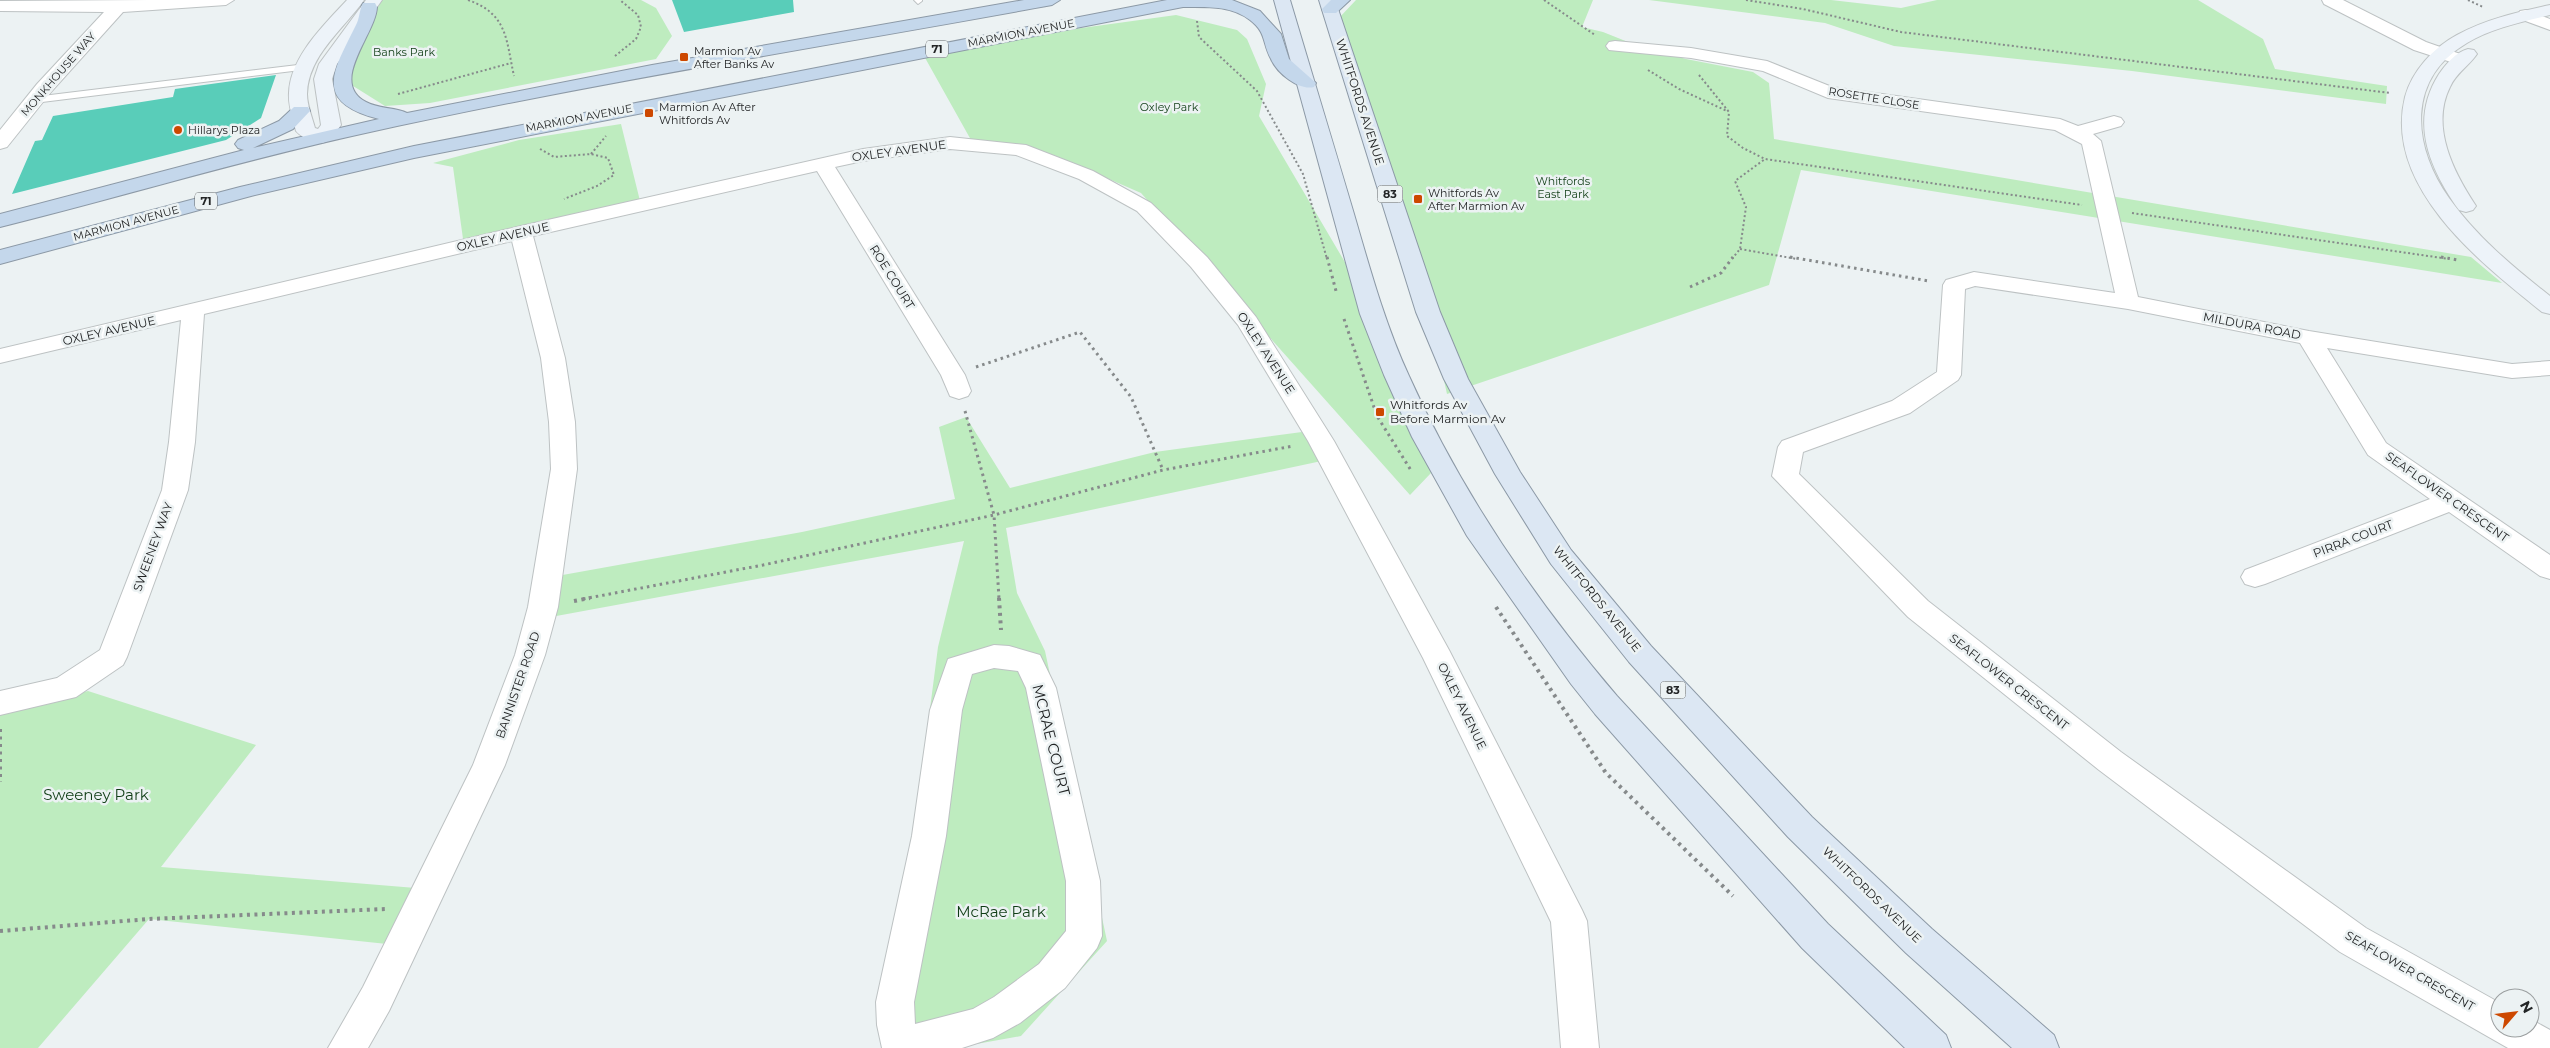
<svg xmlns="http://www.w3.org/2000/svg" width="2550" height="1048" viewBox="0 0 2550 1048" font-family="Montserrat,sans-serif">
<rect width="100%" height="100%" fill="#ecf2f3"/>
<path fill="#beecbf" d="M378 0H641L656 8 672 36 656 59 430 103 385 106 326 69Z
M1356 0H1593L1582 27 1603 32 1633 44 1686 59 1753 72 1769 83 1774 139 2471 257 2502 283 1801 170 1769 285 1447 394 1413 240 1339 18Z
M1649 0H1831L1901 8 1937 0H2198L2263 39 2275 69 2387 86 2386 104 2132 71 1894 46 1825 23Z
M1176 15 1237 30 1247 39 1266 84 1259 116 1346 264 1431 473 1410 495 1141 193 1056 156 1010 145 971 140 924 56 1060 31Z
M621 124 641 205 464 246 453 167 433 163 519 140Z
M966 417 1010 488 1155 452 1302 432 1331 459 1006 528 1017 593 1045 651 1107 941 1021 1036 954 1048H886L938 647 964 541 540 619 557 576 802 532 955 499 939 427Z
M88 691 256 745 161 867 428 889 387 944 149 919 38 1048H0V713Z"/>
<path fill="#59cdb9" d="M672 0H793L794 12 684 32Z
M276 75 261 118 226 140 12 194 35 141 42 140 53 116 173 97 175 89Z"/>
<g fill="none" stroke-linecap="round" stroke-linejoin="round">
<defs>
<path id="lane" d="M914 0H922V1L918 4Z
M306 64 311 67 309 69 34 103 29 100 34 97Z"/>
<path id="street" d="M148 0H234L226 5 123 12 51 92 7 147 0 149V130L37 84 104 12 0 11V1Z
M2322 0H2343L2426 42 2466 56 2469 60 2466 64 2460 65 2414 50 2324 4Z
M2526 10 2550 19V30L2520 19 2518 15 2520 11Z
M1615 41 1691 48 1767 61 1832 87 2060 119 2078 126 2114 116 2121 118 2124 122 2121 126 2093 134 2101 141 2138 297 2309 331 2512 364 2550 361V375L2512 378 2327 348 2386 443 2550 555V579L2540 576 2449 512 2265 584 2255 587 2245 584 2241 577 2245 570 2430 499 2368 455 2300 343 2128 309 1975 286 1965 289 1961 375 1958 380 1910 413 1803 452 1799 474 1928 601 2121 752 2366 928 2500 1003V1028H2530V1019L2550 1030V1048H2508L2340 952 2099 770 1908 617 1772 476 1778 447 1782 441 1892 401 1937 372 1943 285 1946 280 1974 272 2115 293 2082 144 2055 130 1828 98 1763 71 1691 58 1609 50 1606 46 1609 42Z
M950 137 1026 145 1093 171 1151 203 1207 257 1256 317 1334 441 1449 650 1582 910 1587 921 1599 1048H1561L1551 922 1423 658 1308 441 1238 325 1191 267 1137 211 1079 179 1016 155 950 149 863 161 835 167 965 375 971 391 968 396 959 399 950 396 941 375 817 171 533 236 565 358 575 422 577 469 558 607 545 655 505 765 389 1011 368 1048H328L363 987 473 765 515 655 528 607 551 469 549 422 541 358 512 241 204 314 195 442 188 490 127 657 123 665 76 697 0 715V691L57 678 100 650 162 490 169 442 181 320 0 363V349L521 226 863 149Z
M994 645 1009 646 1040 655 1056 688 1100 881 1102 936 1097 948 1065 988 1020 1023 993 1038 962 1048H882L877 1025 876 1002 912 836 930 710 948 659ZM994 668 1018 671 1026 688 1066 881V931L1039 964 994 997 973 1009 915 1024 914 1002 946 836 962 710 972 674Z"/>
<path id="secondary" d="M347 0H364C344 29 308 55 307 94 307 105 312 117 315 128L318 129 321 125 314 79 319 64 366 0H382L337 64 332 79 341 125C332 138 326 148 309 140 304 137 300 136 296 131 293 119 288 106 289 93 290 57 324 25 347 0Z
M2550 5V15C2522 22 2492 28 2467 43 2406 79 2412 146 2449 198 2476 236 2513 267 2550 296V314L2542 312C2481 263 2383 187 2405 97 2412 71 2433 48 2457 35 2486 19 2518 12 2550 5Z
M2468 49 2474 50 2477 54C2469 66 2456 73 2450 87 2430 127 2454 173 2476 206L2473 210 2466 212 2459 210C2429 168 2409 121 2439 74 2446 64 2456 52 2468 49Z"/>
<path id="primary" d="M1274 0H1290C1311 71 1333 142 1354 214 1370 269 1385 324 1409 376 1461 492 1535 600 1617 696L1828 924 1946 1035 1951 1048H1905L1802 948 1595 714 1571 684 1467 536 1412 437 1384 375 1360 314Z
M1319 0H1335L1440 312 1468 379 1520 472 1571 550 1651 646 1812 817 1932 929 2054 1035 2059 1048H2012L1906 953 1788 837 1629 662 1551 564 1495 474 1444 379 1416 312Z"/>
<path id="highway" d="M1024 0H1060L1052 5C822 47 590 83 361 134 239 161 121 197 0 227V214L244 150 238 148 235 144 238 140 279 121 294 107H308L310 111 293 129 253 148 379 119C311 102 334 70 356 25 360 18 359 10 363 3H375L377 7C376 34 328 82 366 102 379 109 394 107 407 113L652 65Z
M1167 0H1232L1260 11 1281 34 1289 59 1316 83 1314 87C1299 91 1277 73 1271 59 1262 43 1267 33 1250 20 1231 5 1205 7 1183 7L414 158 251 196 0 264V250L240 187 414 146Z
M1331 0H1350L1336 13H1324L1322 9Z"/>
</defs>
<use href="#lane" stroke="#bdc2c3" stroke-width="2"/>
<use href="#street" stroke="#bdc2c3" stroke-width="2"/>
<use href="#secondary" stroke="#bdc2c3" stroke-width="2"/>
<use href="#primary" stroke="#8c99a6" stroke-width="2"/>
<use href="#highway" stroke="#8c99a6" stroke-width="2"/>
<path stroke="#868a8b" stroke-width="2" stroke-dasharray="2 2.5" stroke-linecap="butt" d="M468 0C508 14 506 40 514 76
M1544 0 1595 35
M1746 0 1803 9 1901 32 2390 93
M2468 0 2483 7
M1197 21 1199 37 1257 91 1303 174 1327 259
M615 56 636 39 641 27 638 15 620 0
M1648 70 1679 89 1727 111
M1699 75 1729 112 1727 136 1743 148 1765 159 2082 205
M398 94 511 63
M540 149 554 157 591 154 608 158 614 175 597 186 564 199
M591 154 606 136
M2132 213 2449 259
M1740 249 1797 259
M1732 259 1740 249 1746 207 1735 181 1765 159"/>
<path stroke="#868a8b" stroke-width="3" stroke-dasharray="2.5 4" stroke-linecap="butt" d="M1327 257 1336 291
M1790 257 1929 281
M2441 257 2458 260
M1690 287 1721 273 1733 257
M1344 319 1377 416 1412 472
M976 367 1080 332 1131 397 1163 470
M965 411 994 515 999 599
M583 599 763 565 994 515 1163 470 1293 446"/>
<path stroke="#868a8b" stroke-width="4" stroke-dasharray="3 4.5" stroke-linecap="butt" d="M999 598 1001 630
M574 601 590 598
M1496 607 1606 773 1733 896
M0 729V782
M0 931 149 919 386 909"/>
<use href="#lane" fill="#fff" fill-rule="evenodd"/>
<use href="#street" fill="#fff" fill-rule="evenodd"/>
<use href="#secondary" fill="#edf3f9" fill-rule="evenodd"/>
<use href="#primary" fill="#dce7f3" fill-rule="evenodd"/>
<use href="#highway" fill="#c4d7eb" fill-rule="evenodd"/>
</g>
<g fill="#cd4800" stroke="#ecf2f3" stroke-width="2">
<rect x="679" y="52" width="10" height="10" rx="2.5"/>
<rect x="644" y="108" width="10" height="10" rx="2.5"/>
<circle cx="178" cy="130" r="5"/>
<rect x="1413" y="194" width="10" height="10" rx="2.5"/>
<rect x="1375" y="407" width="10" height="10" rx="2.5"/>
</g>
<g text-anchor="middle" stroke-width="5" stroke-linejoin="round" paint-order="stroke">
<g font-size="11" fill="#232526" stroke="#ecf2f3">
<text transform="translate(1021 33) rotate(-11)" y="4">MARMION AVENUE</text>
<text transform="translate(58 74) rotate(-49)" y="4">MONKHOUSE WAY</text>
<text transform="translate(1874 98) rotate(9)" y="4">ROSETTE CLOSE</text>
<text transform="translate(579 118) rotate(-11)" y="4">MARMION AVENUE</text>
<text transform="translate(126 223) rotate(-15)" y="4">MARMION AVENUE</text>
</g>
<g fill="#ecf2f3" stroke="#5f6264" stroke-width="1">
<rect x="926" y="40.5" width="22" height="17" rx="4"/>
<rect x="1377.5" y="185.5" width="25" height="17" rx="4"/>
<rect x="195" y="192.5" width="22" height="17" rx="4"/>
<rect x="1660.5" y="681.5" width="25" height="17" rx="4"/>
</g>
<g font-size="11" font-weight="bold" fill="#232526">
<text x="937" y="53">71</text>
<text x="1390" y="198">83</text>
<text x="206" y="205">71</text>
<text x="1673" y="694">83</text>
</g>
<g font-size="11" fill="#232526" stroke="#ecf2f3" text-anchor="start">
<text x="694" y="55">Marmion Av<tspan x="694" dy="13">After Banks Av</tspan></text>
<text x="659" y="111">Marmion Av After<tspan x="659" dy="13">Whitfords Av</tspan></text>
<text x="188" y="134">Hillarys Plaza</text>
<text x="1428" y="197">Whitfords Av<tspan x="1428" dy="13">After Marmion Av</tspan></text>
</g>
<g font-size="11" fill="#0f3d15" stroke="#ecf2f3">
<text x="404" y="56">Banks Park</text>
<text x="1169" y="111">Oxley Park</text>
<text x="1563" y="185">Whitfords<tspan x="1563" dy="13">East Park</tspan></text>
</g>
<g font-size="12" fill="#232526" stroke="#ecf2f3">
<text transform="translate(1360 102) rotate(72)" y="4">WHITFORDS AVENUE</text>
<text transform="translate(899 151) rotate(-8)" y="4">OXLEY AVENUE</text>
<text transform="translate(503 237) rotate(-13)" y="4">OXLEY AVENUE</text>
<text transform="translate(892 277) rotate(58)" y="4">ROE COURT</text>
<text transform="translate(2252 326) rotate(11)" y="4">MILDURA ROAD</text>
<text transform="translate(109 331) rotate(-13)" y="4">OXLEY AVENUE</text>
<text transform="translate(1266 353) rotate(57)" y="4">OXLEY AVENUE</text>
<text transform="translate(2447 497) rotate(35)" y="4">SEAFLOWER CRESCENT</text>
<text transform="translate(2353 539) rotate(-21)" y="4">PIRRA COURT</text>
<text transform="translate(153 547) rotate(-70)" y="4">SWEENEY WAY</text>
<text transform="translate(1597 599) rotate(51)" y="4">WHITFORDS AVENUE</text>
<text transform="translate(2009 682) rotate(38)" y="4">SEAFLOWER CRESCENT</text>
<text transform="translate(518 685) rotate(-71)" y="4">BANNISTER ROAD</text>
<text transform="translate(1462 706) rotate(64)" y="4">OXLEY AVENUE</text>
<text transform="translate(1872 895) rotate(44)" y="4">WHITFORDS AVENUE</text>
<text transform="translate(2410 971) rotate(30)" y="4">SEAFLOWER CRESCENT</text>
</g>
<g font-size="12" fill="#232526" stroke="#ecf2f3" text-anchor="start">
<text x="1390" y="409">Whitfords Av<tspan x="1390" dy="14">Before Marmion Av</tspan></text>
</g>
<g font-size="15" fill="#232526" stroke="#ecf2f3">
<text transform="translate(1051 740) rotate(76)" y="5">MCRAE COURT</text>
</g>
<g font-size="15" fill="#0f3d15" stroke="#ecf2f3">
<text x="96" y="800">Sweeney Park</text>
<text x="1001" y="917">McRae Park</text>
</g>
</g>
<g transform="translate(2515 1013) rotate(62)"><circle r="24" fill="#ecf2f3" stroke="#9ca0a1"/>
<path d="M0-4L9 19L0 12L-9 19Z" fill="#cd4800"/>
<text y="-8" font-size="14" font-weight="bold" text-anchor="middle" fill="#232526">N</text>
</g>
</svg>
